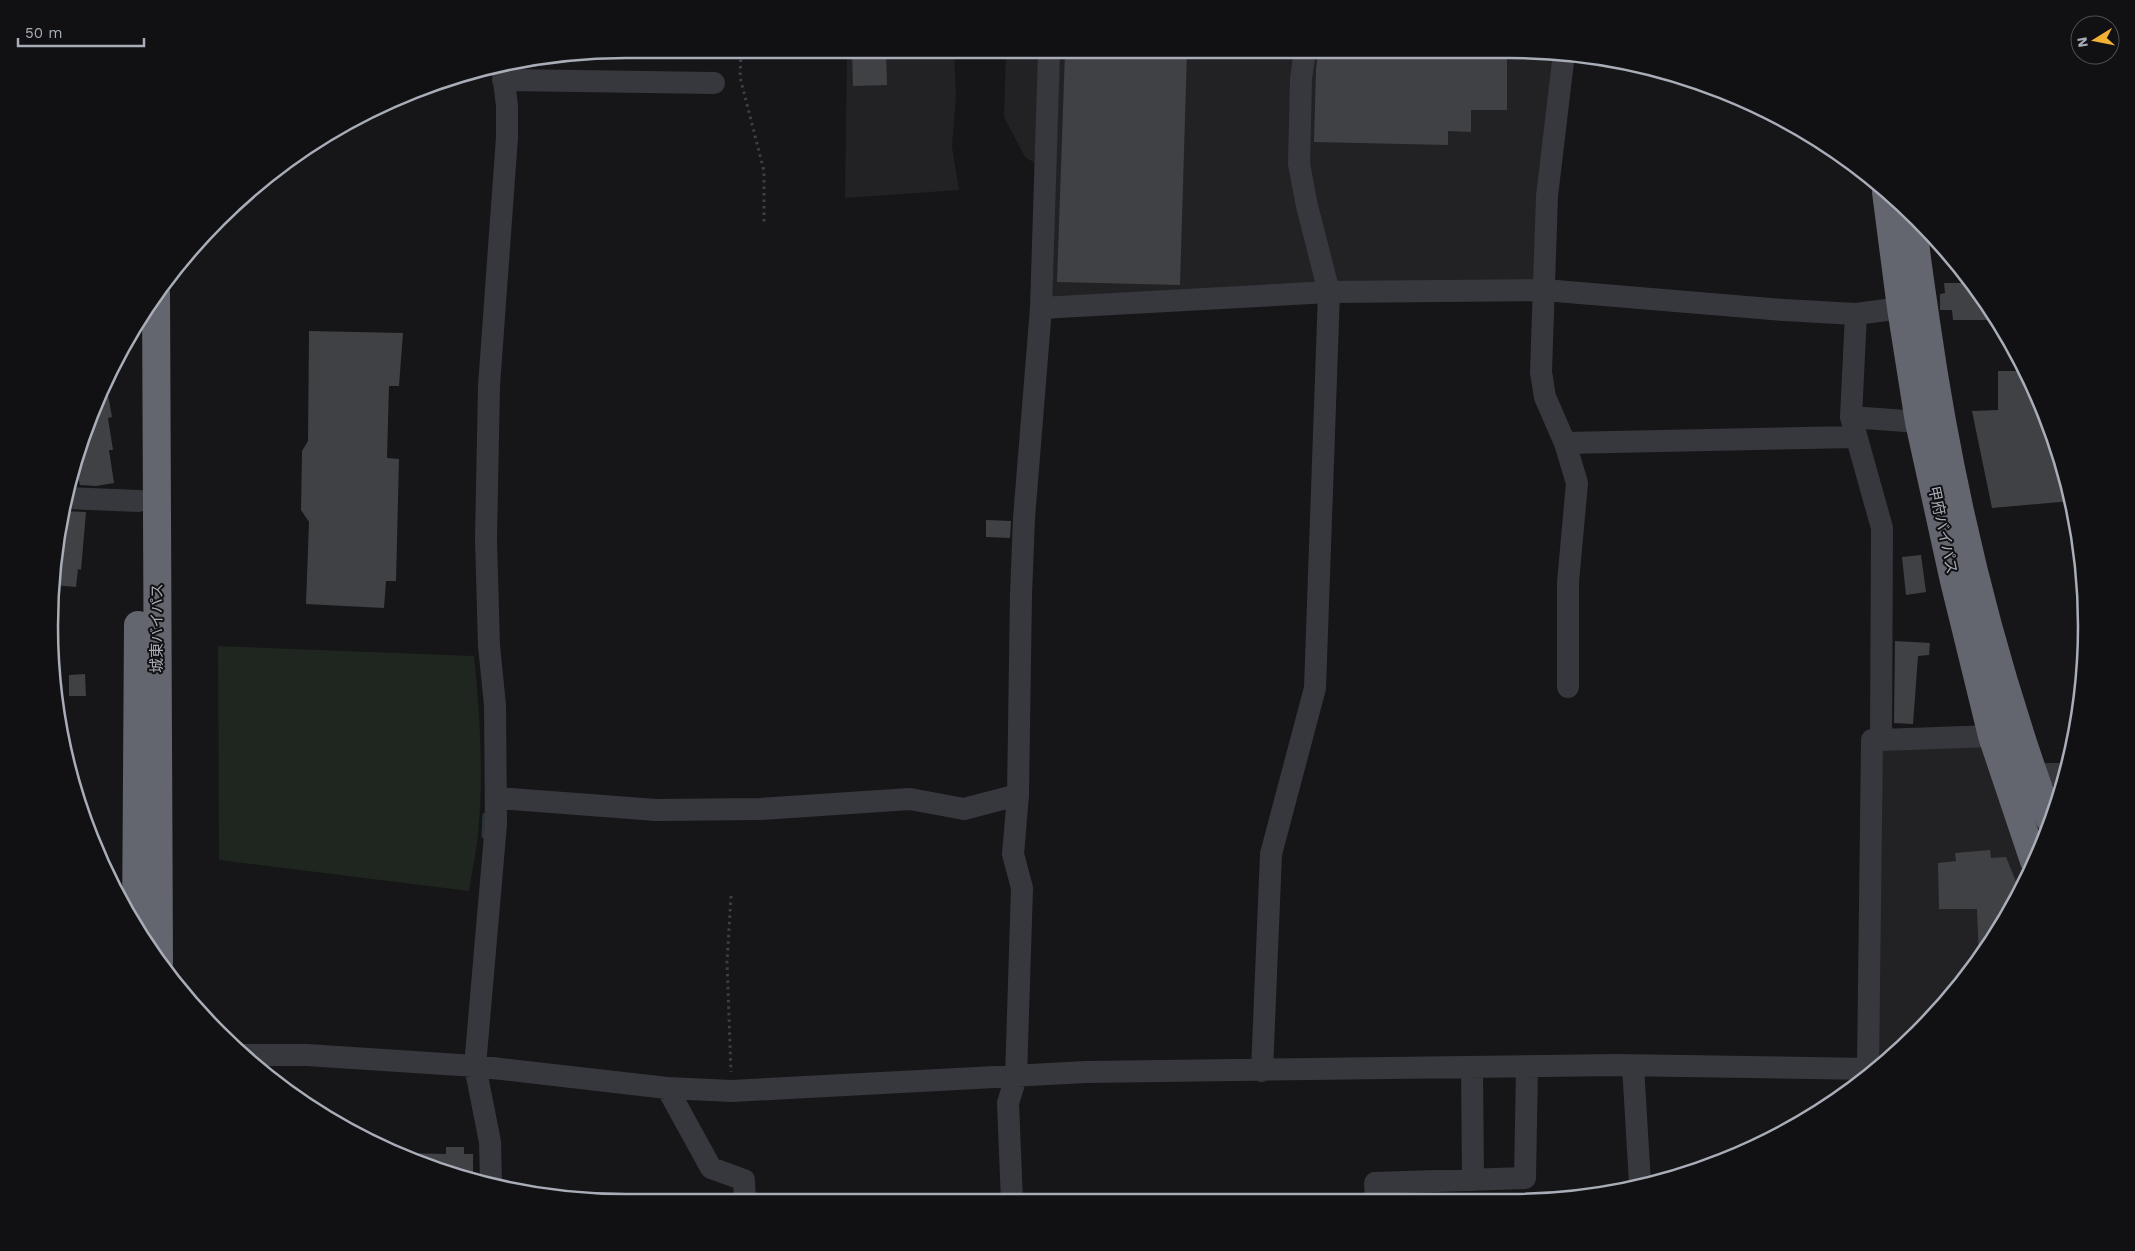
<svg xmlns="http://www.w3.org/2000/svg" width="2135" height="1251" viewBox="0 0 2135 1251" font-family="'Work Sans','Noto Sans JP',sans-serif">
<rect width="100%" height="100%" fill="#161618"/>
<path fill="#222225" d="M1547 50 1564 53 1544 290 1041 308 1045 169 1025 157 1004 117 1006 52Z
M954 52 956 95 952 147 959 190 845 198 847 53Z
M1992 736 2034 861 1989 946 1917 1034 1857 1080 1872 740Z"/>
<path fill="#1e261f" d="M218 646 474 656C480 715 484 775 478 834 476 853 472 872 469 891L219 860Z"/>
<g fill="none" stroke-linecap="round" stroke-linejoin="round">
<path stroke="#2c353c" stroke-width="5" d="M484 836 485 815"/>
</g>
<path fill="#404145" d="M1507 50V110H1471V132L1448 131V145L1314 142 1316 70 1318 51Z
M1187 51 1180 285 1057 282 1065 52Z
M886 52 887 85 853 86 852 53Z
M1944 283H1971L1989 305 1997 320H1953L1952 310H1940V294L1945 293Z
M309 331 403 333 399 386H389L387 458 399 459 396 581H386L384 608 306 604 309 522 301 510 302 451 308 441Z
M1998 371H2025L2033 387 2034 409 2043 408 2072 501 1992 508 1972 411 1998 410Z
M105 378 112 417 108 418 113 450H109L114 483 96 486 80 485 78 477 68 479V476Z
M64 511 86 512 81 570 78 569 76 587 54 585Z
M986 520 1011 521 1010 538 986 537Z
M1921 555 1926 592 1906 595 1902 557Z
M1895 641 1930 643 1929 655 1918 656 1913 724 1894 723Z
M85 674 86 696H69V675Z
M1990 850 1991 858 2006 857 2019 889 1989 946 1979 958 1977 909H1939L1938 863 1956 861 1955 853Z
M446 1147H464V1154H473V1178L440 1172 403 1153 446 1154Z"/>
<g fill="none" stroke-linecap="round" stroke-linejoin="round">
<path stroke="#3d3f44" stroke-width="3" stroke-dasharray="2.5 4" stroke-linecap="butt" d="M741 53 740 77 764 171V225
M731 896 727 962 731 1072"/>
<path stroke="#37383d" stroke-width="22" d="M1564 53 1547 196 1541 372 1545 397 1565 443 1577 483 1568 582V687
M503 80 714 83
M1041 308 1329 292 1544 290 1784 310 1856 314
M1901 308 1856 314 1851 417 1882 528 1881 740 1992 736
M1851 417 1919 422
M1565 443 1856 437
M66 498 139 501
M2033 774H2064
M497 798 656 810 760 809 910 799 964 809 1018 795
M242 1055H307L475 1066 667 1088 732 1091 1086 1072 1617 1065 1871 1069
M1633 1066 1640 1183
M1472 1068 1473 1180
M1868 1069 1872 740H1881
M1262 1071 1271 854 1315 688 1329 292 1307 206 1299 164 1301 79 1305 51
M667 1088 711 1168 744 1180 745 1201
M491 1182 490 1142 475 1066 496 824 495 705 489 646 486 539 489 386 507 137V106L502 65
M1012 1201 1008 1103 1016 1077 1022 888 1013 854 1018 795 1021 594 1024 518 1041 308 1049 52
M1376 1201 1375 1183 1525 1178 1527 1068"/>
<path stroke="#63666e" stroke-width="28" d="M1886 192 1901 308 1919 422 1954 581 1992 736 2034 861
M1912 214C1915 250 1921 286 1926 322 1950 492 1991 660 2050 820
M156 293 159 963
M136 928 138 625"/>
</g>
<g text-anchor="middle" stroke-width="4" stroke-linejoin="round" paint-order="stroke">
<g font-size="15" fill="#a8adb8" stroke="#111113">
<text transform="translate(1943 530) rotate(78)" y="5">甲府バイパス</text>
<text transform="translate(157 628) rotate(-90)" y="5">城東バイパス</text>
</g>
</g>
<path d="M0 0H2135V1251H0ZM626 58H1510A568 568 0 0 1 2078 626V626A568 568 0 0 1 1510 1194H626A568 568 0 0 1 58 626V626A568 568 0 0 1 626 58Z" fill="#111113" fill-rule="evenodd"/>
<path fill="none" stroke="#a8adb8" stroke-width="2.5" d="M626 58H1510A568 568 0 0 1 2078 626V626A568 568 0 0 1 1510 1194H626A568 568 0 0 1 58 626V626A568 568 0 0 1 626 58Z"/>
<g transform="translate(2095 40) rotate(260)"><circle r="24" fill="#111113" stroke="#4d4f55"/>
<path d="M0-4L9 19L0 12L-9 19Z" fill="#f2b134"/>
<text y="-8" font-size="14" font-weight="bold" text-anchor="middle" fill="#a8adb8">N</text>
</g>
<path d="M18 38v8h126v-8" fill="none" stroke="#a8adb8" stroke-width="2.5"/>
<text x="25" y="38" font-size="15" fill="#a8adb8" stroke="#111113" stroke-width="4" paint-order="stroke">50 m</text>
</svg>
